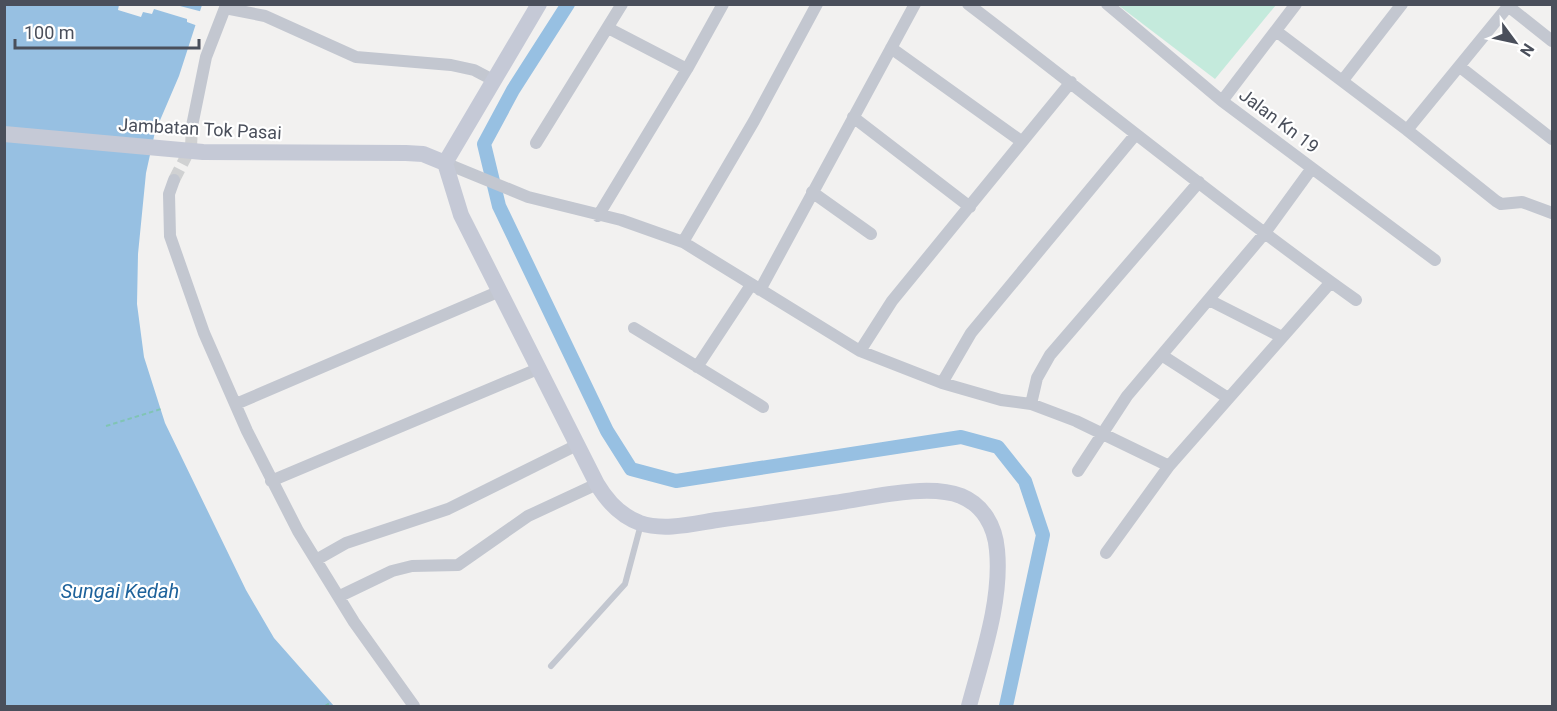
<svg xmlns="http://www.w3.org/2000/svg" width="1557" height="711" viewBox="0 0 1557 711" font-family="Roboto,sans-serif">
<rect width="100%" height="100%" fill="#f2f1f0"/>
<path fill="#c4eadc" d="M1118 5H1276L1215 79Z"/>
<path fill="#97c0e2" d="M4 5H202L179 76 155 132 146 173 138 254 137 304 144 357 165 423 246 590 274 638 334 706H5Z"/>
<path fill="#f2f1f0" d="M119 5H176L203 12 198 26 187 22V19L154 9 152 14 143 12 141 17 118 10Z"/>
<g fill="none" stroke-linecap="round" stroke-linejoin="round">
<path stroke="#97c0e2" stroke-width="14" d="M568 4 513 90 484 144 499 206 607 431 631 469 676 481 961 437 998 447 1025 481 1043 535 1006 706"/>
<path stroke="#d0d1d2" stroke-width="12" stroke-dasharray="12 6" stroke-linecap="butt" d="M174 180 191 147 192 126"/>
<path stroke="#80c4b4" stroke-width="2" stroke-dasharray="4.5 3" stroke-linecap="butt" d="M106 426 161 409
M325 706 330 703"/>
<path stroke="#c3c7d0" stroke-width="6" d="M551 666 625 584 641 524"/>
<path stroke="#c3c7d0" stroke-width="12" d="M968 4C1098 103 1224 206 1356 300
M1107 4 1222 101 1435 260
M1508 6 1552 41
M608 28 687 69
M1276 31 1407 130 1510 4
M891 48 1021 141
M1460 67 1552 139
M1343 80 1402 4
M1222 101 1296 4
M853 117 970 207
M192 126 206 57 225 8 265 16 356 57 451 65 474 70 493 80
M1407 130 1496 201 1501 204 1522 202 1552 213
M536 143 622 4
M445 163 528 197 621 220 683 242 860 351 942 383 1001 400 1031 404 1076 421 1169 466
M174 180 169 194 170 236 204 333 247 431 298 531 354 622 414 706
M812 192 871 234
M598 216 687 69 723 4
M683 242 754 121 817 4
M760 290 915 4
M1209 300 1282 337
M634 328 763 407
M860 351 892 301 1071 82
M1163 356 1228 398
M697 367 751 285
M942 383 971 333 1136 134
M236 404 500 291
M1031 404 1037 378 1050 355 1199 182
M1078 471 1127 396 1264 234 1312 168
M271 481 540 368
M1106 553 1169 466 1331 282
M316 560 346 543 448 509 577 445
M340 596 392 571 412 566 458 565 528 516 597 484"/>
<path stroke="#c5c9d6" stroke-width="16" d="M4 134 203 152 406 153 423 154 445 163 461 215 597 484C607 501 621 516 640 523 664 531 692 524 717 520 756 515 795 509 834 503 870 498 927 483 961 496 983 505 995 526 997 550 1002 601 982 657 969 706
M445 163 539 4"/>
</g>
<g text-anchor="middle" stroke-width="4.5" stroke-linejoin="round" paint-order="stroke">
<g font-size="18" fill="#4a4f5b" stroke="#fff">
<text transform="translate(1279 121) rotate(37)" y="6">Jalan Kn 19</text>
<text transform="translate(200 129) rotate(3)" y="6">Jambatan Tok Pasai</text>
</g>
<g font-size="20" font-style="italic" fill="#1d629b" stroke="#fff">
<text x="120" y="598">Sungai Kedah</text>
</g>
</g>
<rect width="1557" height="711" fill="none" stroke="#4a4f5b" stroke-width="12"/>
<g transform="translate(1515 42) rotate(123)" stroke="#ffffff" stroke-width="4.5" paint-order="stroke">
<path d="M0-4.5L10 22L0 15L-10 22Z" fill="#4a4f5b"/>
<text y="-9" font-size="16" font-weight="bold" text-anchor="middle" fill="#4a4f5b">N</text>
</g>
<path d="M15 39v9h184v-9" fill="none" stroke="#4a4f5b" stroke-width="3"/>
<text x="24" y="39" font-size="18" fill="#4a4f5b" stroke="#ffffff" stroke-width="4.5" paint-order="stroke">100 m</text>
</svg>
